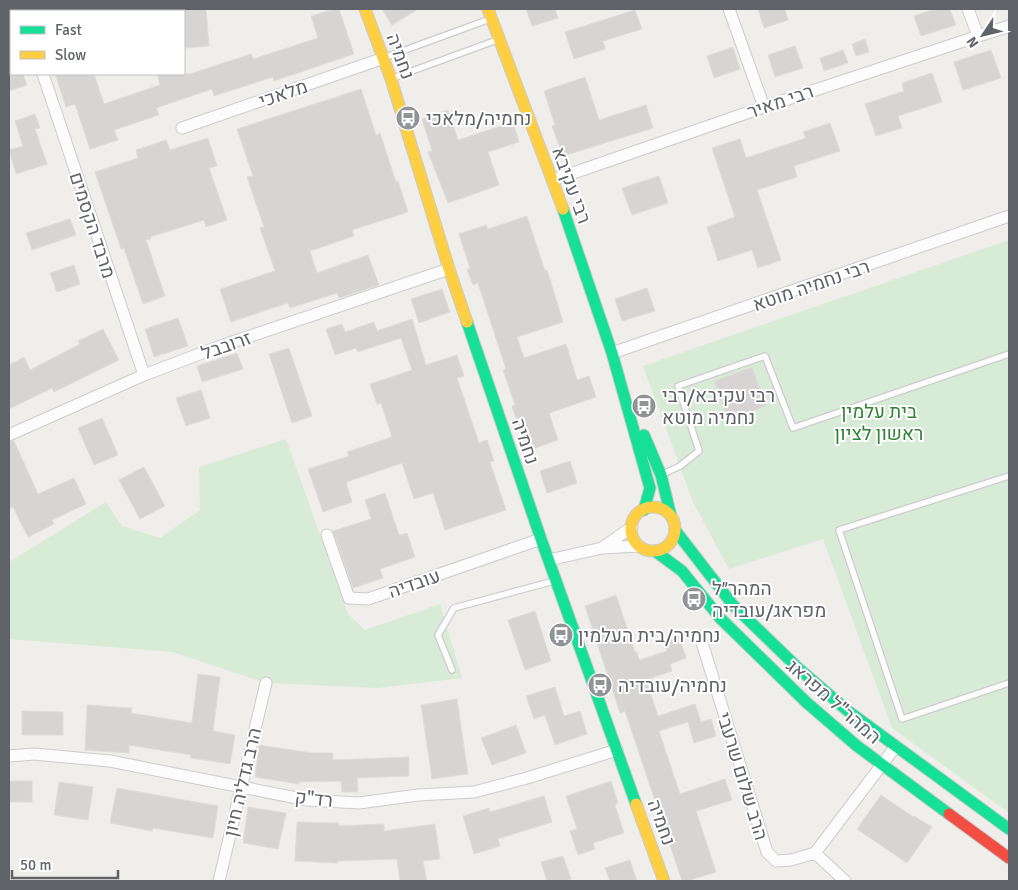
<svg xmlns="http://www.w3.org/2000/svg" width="1018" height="890" viewBox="0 0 1018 890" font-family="Signika,Heebo,sans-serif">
<rect width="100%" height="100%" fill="#efeeea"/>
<path fill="#d8ebd6" d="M1009 240V813L892 728 823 539 729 569 693 502 643 366Z
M286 439 348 614 365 630 440 604 462 678 378 688 266 683 173 652 9 639V562L106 502 122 526 160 538 200 510 199 467Z"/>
<path fill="#d6d5d3" stroke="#deddd9" d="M184 9H206L209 46 184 48Z
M334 9H339L354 54 274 81 273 77 214 96 212 89 156 108 159 115 114 130 118 140 90 149 75 104 66 107 55 74H94L104 104 160 85 157 74H190L251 54 253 59 318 38 311 16Z
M382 9H418L392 25Z
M526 9H555L558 18 532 26Z
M758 9H785L788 20 764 28Z
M935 9H950L956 25 921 36 914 16Z
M635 10 642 29 603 41 605 49 574 59 565 32Z
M865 39 869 52 856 56 852 44Z
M795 46 803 68 775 77 768 55Z
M733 47 740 69 714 78 707 56Z
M843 50 848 63 824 71 820 58Z
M991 50 1001 78 963 90 954 62Z
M932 73 942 102 898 116 902 128 876 136 865 104 904 91 902 83Z
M9 74H23L27 85 9 91Z
M585 77 599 120 646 105 653 128 563 156 552 126 555 125 544 91Z
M361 89 376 135 380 133 396 182 398 181 408 212 352 230 354 236 310 251 317 273 368 255 379 285 339 298 337 293 290 308 288 303 231 322 220 289 275 271 260 228 264 227 247 177 253 176 237 129Z
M448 110 458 140 513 122 519 142 488 152 499 185 448 203 428 152 432 151 422 119Z
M35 114 40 128 35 129 47 164 16 174 9 150 23 146 15 121Z
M830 123 840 151 794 166 797 177 757 190 781 260 758 268 752 250 718 261 707 227 735 217 712 148 740 139 746 158 806 138 803 132Z
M208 138 217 166 209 168 227 220 206 227 204 220 150 237 151 239 146 240 165 296 143 304 124 248 121 249 95 172 138 158 136 150 166 140 170 150Z
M659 176 668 203 632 215 622 188Z
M527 216 545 271 547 270 563 322 517 337 524 358 566 344 577 380 589 376 596 397 549 413 558 440 527 451 512 406 515 405 503 370 506 369 478 283 473 285 467 269 470 268 459 234 486 225 488 229Z
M70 219 76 235 32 250 26 233Z
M74 265 80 284 57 292 50 273Z
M647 288 655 311 622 321 615 299Z
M442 289 450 312 419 323 411 299Z
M178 318 188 346 154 357 145 329Z
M412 319 426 365 457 355 464 376 457 378 479 443 487 440 494 461 490 462 506 510 445 530 433 493 414 499 402 463 346 482 352 502 323 512 308 469 349 456 347 452 392 437 381 403 377 404 370 384 412 370 401 338 358 352 356 348 335 355 326 329 342 324 345 332 374 322 377 331Z
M103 329 119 360 54 392 52 388 9 409V365L24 357 30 370 80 344 78 341Z
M289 348 312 416 292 423 269 354Z
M237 353 243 369 202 382 197 366Z
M752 367 766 406 728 420 714 381Z
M201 390 210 418 186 426 176 398Z
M102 418 118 455 94 465 78 428Z
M14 441 38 494 74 478 86 504 52 520 54 524 28 537 13 507 9 509V442Z
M570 461 577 483 547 493 540 471Z
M144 467 165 506 140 519 119 480Z
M385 493 399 535 407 533 415 557 380 569 383 578 353 588 333 531 371 519 365 500Z
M616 595 635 652H637L639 660 667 651 664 641 679 636 686 658 670 664 672 671 646 680 658 716 695 704 701 722 711 719 716 736 694 743 688 722 659 731 680 794 725 779 732 800 696 811 716 872 687 881H682L625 711 620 713 585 606Z
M535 611 551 661 525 670 508 620Z
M198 674 220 677 213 731 235 735 230 764 191 758V755L129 745V753L85 750 87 705 132 708 131 713 192 723Z
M555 687 564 716 580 711 587 734 555 745 545 715 534 719 526 696Z
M457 699 468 774 432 779 421 705Z
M22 711 63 712V735H22Z
M516 725 526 753 492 765 481 738Z
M259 745 312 753H333V760L409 757V776L357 778 358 792H342L341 781 299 782V784L255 777Z
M9 781H32V802H9Z
M611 781 618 803 615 805 624 833 593 843 595 849 578 855 570 831 577 829 566 796Z
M59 782 93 787 88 820 54 815Z
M117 788 218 806 213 838 153 828 152 831 110 823Z
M881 795 913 817 914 816 932 827 907 863 857 829Z
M544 796 552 822 498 839 500 846 474 854 463 816 489 808 490 812Z
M248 807 286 813 278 849 243 843Z
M297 822 339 823V826L384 824V831L435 824 440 859 423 861 427 881H400L397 859 338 861V863L295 861Z
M563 856 571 879 563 881H547L541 862Z
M630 860 637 881H610L605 868Z"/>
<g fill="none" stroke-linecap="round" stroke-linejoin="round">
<defs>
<path id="lane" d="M386 57 490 19
M393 78 497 40
M663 474 680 466 699 451 678 386 765 356 793 428 1009 354
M1009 476 839 530 902 719 1009 683
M452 670 438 635 454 608 554 581"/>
<path id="street" d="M22 9 23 11
M729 9 764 107
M968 9 978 36
M43 74 144 375
M182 128 384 58
M553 180 764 107 1009 26
M612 353 1009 216
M9 435 144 375 218 347 449 269
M327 535 349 598 368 599 541 539
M602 548 632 527
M549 560 602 548 639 546
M700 636 767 852 776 861 791 860 815 853 896 746
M9 756 34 754 110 761 307 800 359 803 418 795 474 792 527 778 617 750
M815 853 845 881
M219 881 266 683"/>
<path id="fast" d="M563 209 612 353 650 488 644 510
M467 322 541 539 636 804
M644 435 661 475 671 516
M675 530 733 605 798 668 848 711 1009 829
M655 551 682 571 720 618 806 702 857 746 949 814"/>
<path id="slow" d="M365 9 391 79 449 269 467 322
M488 9 563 209
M631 529a22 22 0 1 1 44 0a22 22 0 1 1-44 0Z
M636 804 664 881"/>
<path id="jam" d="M949 814 1009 858"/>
</defs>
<use href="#lane" stroke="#cbcccc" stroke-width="8"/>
<use href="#street" stroke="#cbcccc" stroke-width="13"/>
<use href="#fast" stroke="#cacacb" stroke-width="13"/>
<use href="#slow" stroke="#cacacb" stroke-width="13"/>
<use href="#jam" stroke="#cacacb" stroke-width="13"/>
<use href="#lane" stroke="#fdfcfc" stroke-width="5.5"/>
<use href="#street" stroke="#fdfcfc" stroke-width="11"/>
<use href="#fast" stroke="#16e098" stroke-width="11"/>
<use href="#slow" stroke="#ffcf43" stroke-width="11"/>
<use href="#jam" stroke="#f24e42" stroke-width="11"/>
</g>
<defs>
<symbol id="bus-disc" viewBox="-11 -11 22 22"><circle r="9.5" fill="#919496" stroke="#fff"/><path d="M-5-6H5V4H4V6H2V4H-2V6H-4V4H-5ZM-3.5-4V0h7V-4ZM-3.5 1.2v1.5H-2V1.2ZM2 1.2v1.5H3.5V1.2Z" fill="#fff"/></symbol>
</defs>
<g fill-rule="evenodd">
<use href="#bus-disc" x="394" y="104" width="28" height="28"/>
<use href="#bus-disc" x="630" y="392" width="28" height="28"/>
<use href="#bus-disc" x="680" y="585" width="28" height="28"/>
<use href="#bus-disc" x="547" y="621" width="28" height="28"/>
<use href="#bus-disc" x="586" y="671" width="28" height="28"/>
</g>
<g text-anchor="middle" stroke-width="4" stroke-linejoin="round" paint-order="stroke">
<g font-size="19" fill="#5f6368" stroke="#fff">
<text transform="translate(401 56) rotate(70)" y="7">נחמיה</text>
<text transform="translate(283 93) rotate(-19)" y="7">מלאכי</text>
<text transform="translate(780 101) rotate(-19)" y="7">רבי מאיר</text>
<text transform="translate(572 185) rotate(70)" y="7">רבי עקיבא</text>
<text transform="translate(93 225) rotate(72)" y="7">מרבד הקסמים</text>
<text transform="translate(811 285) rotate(-19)" y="7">רבי נחמיה מוטא</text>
<text transform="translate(226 345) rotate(-19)" y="7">זרובבל</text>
<text transform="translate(526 441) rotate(71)" y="7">נחמיה</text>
<text transform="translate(414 583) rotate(-19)" y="7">עובדיה</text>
<text transform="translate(834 701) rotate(41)" y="7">המהר"ל מפראג</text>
<text transform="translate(743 776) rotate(73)" y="7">הרב שלום שרעבי</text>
<text transform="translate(242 782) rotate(-77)" y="7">הרב גדליה חיון</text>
<text transform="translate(314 798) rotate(6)" y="7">רד"ק</text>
<text transform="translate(662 822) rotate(70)" y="7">נחמיה</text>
</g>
<g font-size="19" fill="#5f6368" stroke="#fff" text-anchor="start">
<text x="426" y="125">נחמיה/מלאכי</text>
<text x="662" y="402">רבי עקיבא/רבי<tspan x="662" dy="22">נחמיה מוטא</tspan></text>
<text x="712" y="595">המהר״ל<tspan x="712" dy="22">מפראג/עובדיה</tspan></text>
<text x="578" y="642">נחמיה/בית העלמין</text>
<text x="618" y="692">נחמיה/עובדיה</text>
</g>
<g font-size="19" fill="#348238" stroke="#fff">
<text x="879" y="418">בית עלמין<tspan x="879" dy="22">ראשון לציון</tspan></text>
</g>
</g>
<rect width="1018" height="890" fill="none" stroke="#5f6368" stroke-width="20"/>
<rect x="10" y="10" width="175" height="65" fill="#ffffff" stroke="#bfc1c3"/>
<rect x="20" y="26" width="25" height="8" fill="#16e098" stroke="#bfc1c3"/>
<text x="55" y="35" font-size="15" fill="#5f6368">Fast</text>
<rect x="20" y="51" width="25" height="8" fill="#ffcf43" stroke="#bfc1c3"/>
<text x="55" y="60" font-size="15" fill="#5f6368">Slow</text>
<g transform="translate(983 35) rotate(235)" stroke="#ffffff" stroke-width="4" paint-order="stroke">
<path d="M0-4L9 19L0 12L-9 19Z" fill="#5f6368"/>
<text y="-8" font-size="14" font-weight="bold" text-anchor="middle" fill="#5f6368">N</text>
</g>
<path d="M12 870v8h106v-8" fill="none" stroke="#5f6368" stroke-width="2.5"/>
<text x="20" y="870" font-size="15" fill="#5f6368" stroke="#ffffff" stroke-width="4" paint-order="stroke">50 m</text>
</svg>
